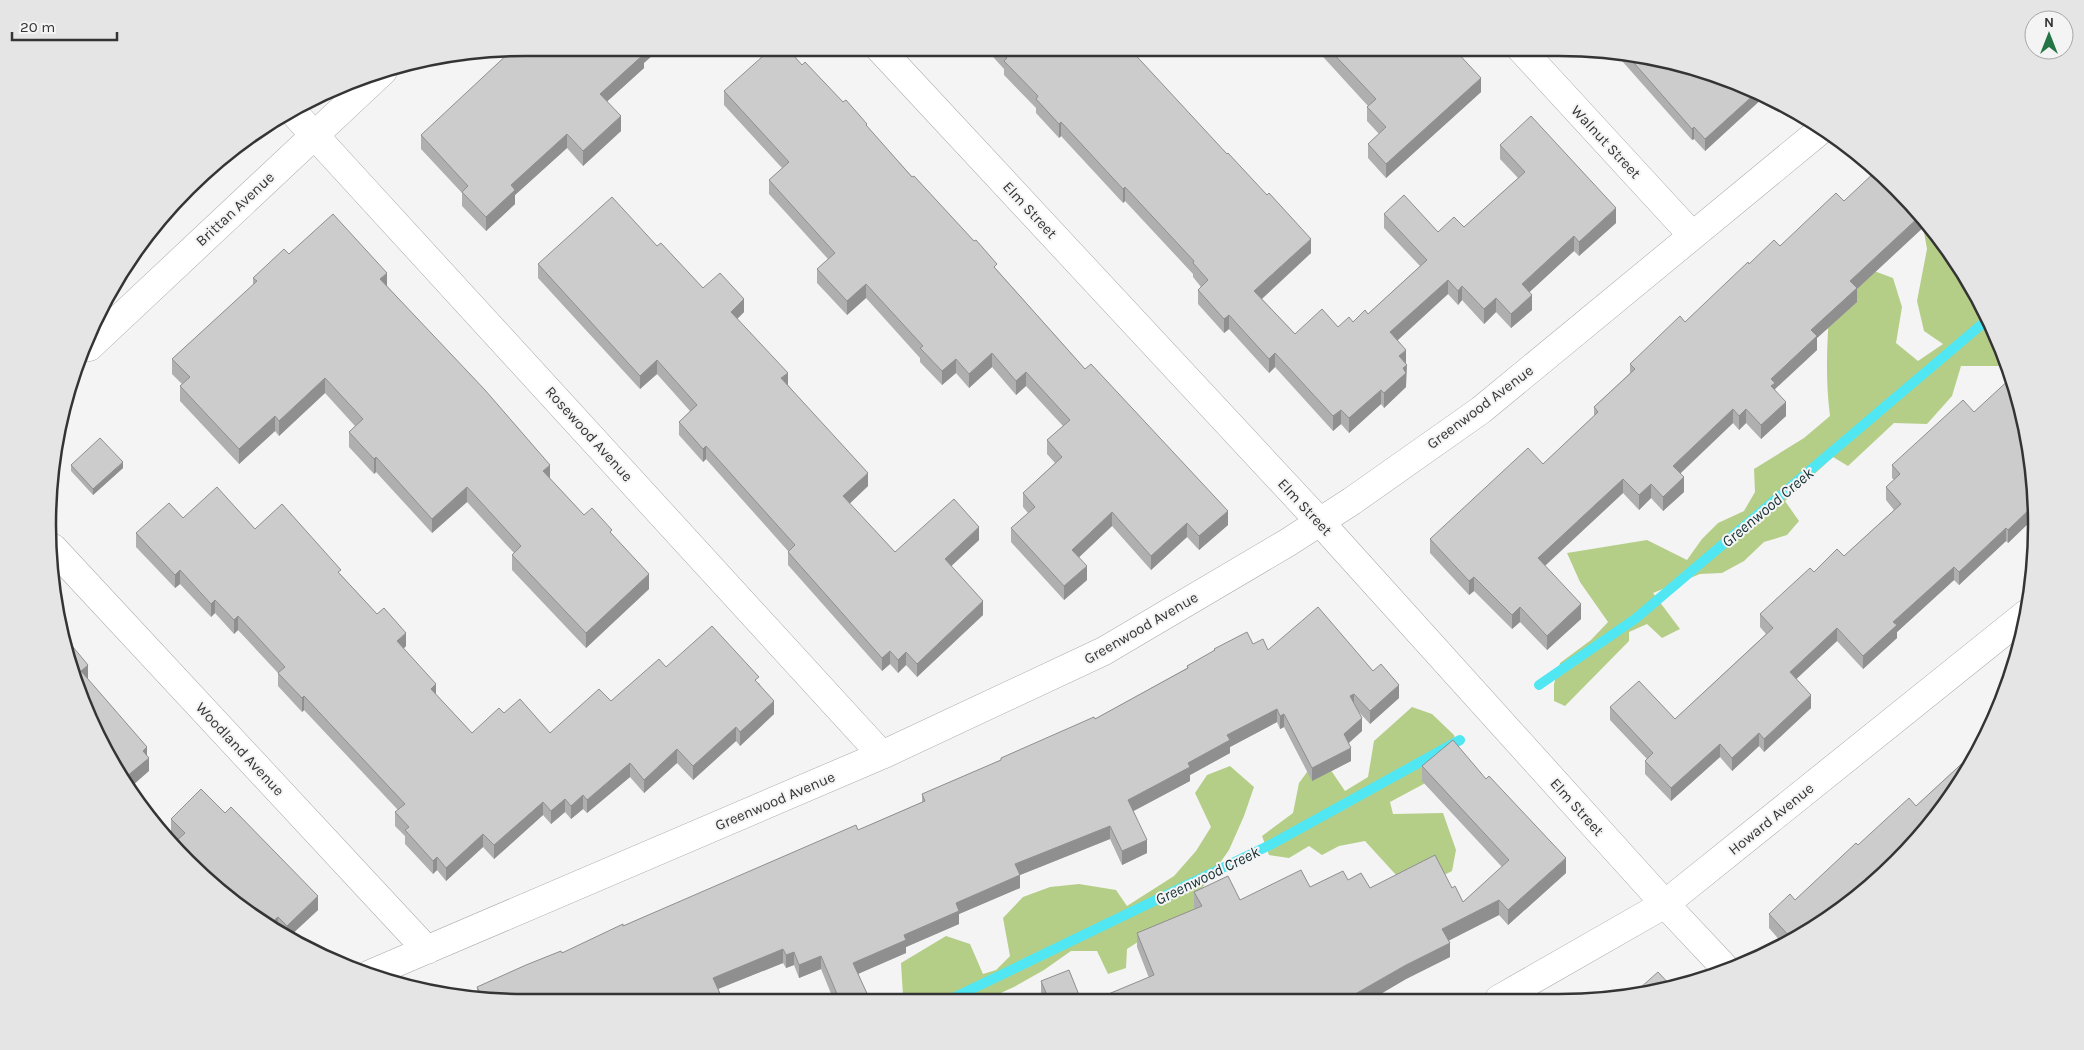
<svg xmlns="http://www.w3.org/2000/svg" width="2084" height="1050" viewBox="0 0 2084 1050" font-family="Karla,sans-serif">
<rect width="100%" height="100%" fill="#f4f4f5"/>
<path fill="#b5ce87" d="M1924 219 1972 286 2007 366H1961L1952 396 1927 424 1894 423 1848 466 1833 457 1785 501 1799 521 1787 535 1764 542 1744 561 1722 573 1700 574 1653 593 1680 629 1662 638 1647 624 1629 632V641L1565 706 1554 701V684L1560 663 1591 640 1608 622 1580 582 1567 553 1647 540 1687 560 1702 539 1718 523 1744 511 1755 492 1754 469 1804 438 1830 416C1825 377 1827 340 1830 302L1866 268 1893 278 1902 307 1896 343 1918 361 1943 344 1924 331 1917 301 1927 249 1922 221Z
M1412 707 1432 714 1454 735 1462 768 1446 772 1390 802 1393 814 1443 813 1456 850 1452 871 1426 884 1397 876 1365 841 1339 846 1322 855 1309 846 1289 858 1269 855 1262 836 1293 813 1299 783 1313 764 1326 763 1345 791 1368 777 1374 741Z
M1230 766 1254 787 1244 816 1229 850 1198 894 1192 932 1155 931 1127 949 1126 968 1108 974 1097 951H1071L1044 970 1014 987 985 1000H899L903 996 901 963 946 936 970 944 983 974 996 970 1010 956 1003 918 1023 897 1050 887 1079 884 1116 890 1127 906 1174 876 1196 851 1211 827 1195 793 1207 775Z"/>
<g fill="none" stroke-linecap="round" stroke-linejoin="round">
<path stroke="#51e7f2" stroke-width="10" d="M1539 685 1635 619 1988 319
M949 1000 1270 845 1460 740"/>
<defs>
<path id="street" d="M879 48 1320 522 1665 904 1727 970
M1520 48 1692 235
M295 114 882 755
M53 548 427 950
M370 974 882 755 1104 651 1287 543 1352 501 1481 410 1822 129
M1499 999 1665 904 2026 614"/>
<path id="secondary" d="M89 347 383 71"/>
</defs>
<use href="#street" stroke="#ababac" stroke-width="29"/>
<use href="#secondary" stroke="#ababac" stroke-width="29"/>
<use href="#street" stroke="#fff" stroke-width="28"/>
<use href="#secondary" stroke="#fff" stroke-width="28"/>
</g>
<path fill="#afafb0" d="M985 48H1129L1311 253 1262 299 1295 334 1338 327 1353 322 1368 314 1420 266 1384 228V214L1438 232 1464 227 1518 178 1500 159V145L1616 223 1579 256 1574 251 1529 292 1532 310 1511 328 1496 312 1484 324 1462 300 1458 305 1448 294 1398 340 1406 364V387L1384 408 1381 404 1349 433 1341 424 1333 431 1275 367 1269 373 1229 329 1224 333 1198 304V290L1201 287 1193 277V274L1125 201 1123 203 1061 136 1059 138 1036 113V108L1004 75V69Z
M1315 48H1453L1481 92 1386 178 1368 158V144L1379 134 1367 121V107L1368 106Z
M1615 53 1682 64 1766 95 1705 151 1694 139 1692 140Z
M644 63V68L607 101 621 131 583 166 567 148 515 195V204L486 231 462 206V193L421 149V135Z
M802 65 867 127 997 270 1085 369 1228 525 1199 550 1187 537 1151 570 1112 526 1079 557 1087 580 1064 600 1011 542V528L1028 513 1023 507V493L1055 463 1047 454V440L1063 426 1026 386 1016 395 992 367 969 388 956 373 942 385 920 362V358L866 298 847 315 817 283V269L828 259 769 194V180L782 168 724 105V91Z
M1844 201 1918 210 1928 223 1857 289V302L1817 338V350L1775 389 1786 416 1761 439 1746 423 1739 430 1733 423 1680 474 1684 492 1663 511 1651 498 1639 510 1623 493 1545 566 1581 619 1547 650 1520 622 1512 629 1474 591 1469 595 1430 553V539L1543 464 1594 416V407L1630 373V364L1685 322 1749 264 1780 246Z
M657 246 703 288 744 312 737 319 788 385 868 486 849 504 895 552 979 540 951 566 983 615 917 677 906 665 898 673 890 664 882 671 788 565V551L706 459 703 462 679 435V422L690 411 657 374 640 389 538 278V264Z
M289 254 387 286 550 479 584 515 612 534 649 589 586 648 512 570V555L514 553 467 502 432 533 376 472 374 474 349 447V432L355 426 325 393 279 436 275 431 239 464 180 401V386L182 384 172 374V359L253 285V278Z
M1974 412 2032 462 2034 518 2008 543 2006 541 1959 585 1954 580 1897 632V638L1863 669 1837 641 1796 679 1811 708 1764 752 1759 746 1732 771 1720 757 1671 801 1645 774V761L1647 759 1610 720V707L1675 719 1766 634 1760 627V614L1814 572 1844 556 1894 510 1886 500V487L1894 480 1892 478V465Z
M71 465 123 468 93 495 71 471Z
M183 518 255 529 341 575 406 646 403 649 436 695 472 733 504 713 550 733 611 701 666 667 759 683 774 714 740 746 736 741 693 780 677 763 644 793 630 777 587 813 583 809 571 819 565 812 551 824 543 815 494 859 483 847 446 881 437 870 433 874 405 844V836L395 826V812L398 810 304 710 302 712 278 686V673L238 630 234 634 215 613 211 617 180 584 175 588 136 547V533Z
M1253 644 1268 650 1373 671 1399 698 1370 724 1358 711 1362 731 1349 743 1351 761 1312 781 1284 727 1280 729 1277 722 1230 747V753L1190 775V781L1133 811 1147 853 1122 865 1110 839 1020 875V888L959 914V924L906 947V953L858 974 870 1000 834 1001 821 969 799 978 794 965 786 968 783 963 718 989 722 1001 477 995V987L562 953 623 926 858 830 922 802V794L1001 760V758L1095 719 1187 668V666L1214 651V649Z
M1987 737 1825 922 1782 943 1769 928V914L1795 900 1858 845 1916 806 1967 759V755Z
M1422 766 1566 873 1508 925 1499 915 1448 941 1450 957 1406 979 1372 999 1094 1000 1149 978 1137 947V933L1195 909 1194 907V892L1240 900 1348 880 1370 888H1452L1463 902 1502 867 1422 781Z
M171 819 318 910 290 936 188 863 178 839 171 833Z
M1041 981 1081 1000H1043L1041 996Z"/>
<path fill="#8f8f90" d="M645 48H661L644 63V68L600 108V94Z
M1481 78V92L1386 178V164Z
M1757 92 1766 95 1705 151V139Z
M621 116V131L583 166V151Z
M1061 122V136L1059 138V124Z
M1694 127V139L1692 140V129Z
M567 134V148L515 195V204L486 231V217L511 185Z
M1125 187V201L1123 203V189Z
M1616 208V223L1579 256V242Z
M1921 215 1928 223 1857 289V302L1817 338V350L1775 389 1771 400V379L1850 281Z
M1574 236V251L1522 299V284Z
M1311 239V253L1254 306V291Z
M387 273V287L380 279Z
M1448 280V294L1390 347V332Z
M866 284V298L847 315V301Z
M1462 286V300L1458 305V291Z
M1532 295V310L1511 328V314Z
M1496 298V312L1484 324V309Z
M744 299V312L731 325V312Z
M1229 315V329L1224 333V319Z
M1406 350V364L1399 356Z
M992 353V367L969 388V374Z
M1275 353V367L1269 373V359Z
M956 359V373L942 385V371Z
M657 360V374L640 389V376Z
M1407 365 1406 387 1384 408V393L1403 368Z
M1026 372V386L1016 395V381Z
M788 373V386L781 378Z
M325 378V393L279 436V421Z
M1381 390V404L1349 433V418Z
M1786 402V416L1761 439V425Z
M1733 409V423L1673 480V466Z
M1746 409V423L1739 430V416Z
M1341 410V424L1333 431V416Z
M275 416V431L239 464V449Z
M706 446V459L703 462V449Z
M376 457V472L374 474V459Z
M123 462V468L93 495V489Z
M550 465V480L543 471Z
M868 473V486L843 510V496Z
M1684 477V492L1663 511V497Z
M1623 479V493L1538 572V558Z
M1651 484V498L1639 510V495Z
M467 487V502L432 533V519Z
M2034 505V518L2008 543V530Z
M1228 511V525L1199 550V536Z
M1112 512V526L1072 564V550Z
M1187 523V537L1151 570V556Z
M979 527V540L945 572V559Z
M2006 528V541L1959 585V572Z
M1087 566V580L1064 600V586Z
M1954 567V580L1897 632V638L1863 669V656L1893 622Z
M180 570V584L175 588V575Z
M649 574V589L586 648V633Z
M1474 577V591L1469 595V581Z
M215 600V613L211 617V604Z
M983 601V615L917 677V664Z
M1581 604V619L1547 650V636Z
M1520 607V622L1512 629V615Z
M238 616V630L234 634V620Z
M1837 628V641L1790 685V672Z
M406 633V646L397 655V641Z
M890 651V664L882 671V658Z
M906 652V665L898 673V660Z
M88 665V678L81 684V671Z
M436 684V698L431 689Z
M1399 685V698L1370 724V711Z
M1354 694V707L1350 696Z
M1811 695V708L1764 752V739Z
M304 696V710L302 712V698Z
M774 701V714L740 746V732Z
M1277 709V722L1230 747V753L1190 775V781L1128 814V800L1188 763 1227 735Z
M1284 714V727L1280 729V716Z
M1362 718V731L1344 747V734Z
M736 727V741L693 780V766Z
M1759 733V746L1732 771V758Z
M1720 744V757L1671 801V788Z
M147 747V760L149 758V771L132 786 126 777 143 751Z
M1351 748V761L1312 781V768Z
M677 749V763L644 793V780Z
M630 763V777L587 813V800Z
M583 795V809L571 819V806Z
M565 799V812L551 824V811Z
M543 802V815L494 859V845Z
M1110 826V839L1020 875V888L959 914V924L906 947V953L853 976V963L904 935 956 903 1015 864Z
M483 834V847L446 881V868Z
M1147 840V853L1122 865V851Z
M437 857V870L433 874V861Z
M1566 858V873L1508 925V910Z
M318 896V910L290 936 287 934V926Z
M1499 900V915L1442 944V929Z
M278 917V928L271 923Z
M1450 943V957L1406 979 1372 999H1350V997L1406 965Z
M783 949V963L713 991V978Z
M794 952V965L786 968V955Z
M821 956V969L799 978V965Z"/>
<path fill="#cccccd" stroke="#8f8f90" d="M525 48H645L641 51 644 54 600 94 621 116 583 151 567 134 511 185 515 190 486 217 462 192 468 186 421 135 512 50Z
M772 48H787L802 65 805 62 843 102 846 100 867 124 866 125 912 177 914 176 974 241 976 240 997 264 994 267 1085 369 1091 364 1228 511 1199 536 1187 523 1151 556 1112 512 1072 550 1087 566 1064 586 1011 528 1035 507 1023 493 1062 457 1047 440 1070 420 1026 372 1016 381 992 353 969 374 956 359 942 371 920 348 923 346 866 284 847 301 817 269 835 253 769 180 789 162 724 91Z
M998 48H1129L1227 154 1228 153 1267 195 1269 193 1311 239 1254 291 1295 334 1322 309 1338 327 1349 317 1353 322 1365 310 1368 314 1427 260 1384 214 1404 195 1438 232 1454 217 1464 227 1525 172 1500 145 1531 116 1616 208 1579 242 1574 236 1522 284 1532 295 1511 314 1496 298 1484 309 1462 286 1458 291 1448 280 1390 332 1406 350 1399 356 1407 365 1403 368 1406 373 1384 393 1381 390 1349 418 1341 410 1333 416 1275 353 1269 359 1229 315 1224 319 1198 290 1208 280 1193 263 1194 261 1125 187 1123 189 1061 122 1059 124 1036 99 1038 96 1004 61 1007 58Z
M1328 48H1453L1481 78 1386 164 1368 144 1386 127 1367 107 1376 99Z
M1627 55 1682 64 1757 92 1705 139 1694 127 1692 129Z
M1876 171 1918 210 1921 215 1850 281 1857 288 1811 330 1817 336 1771 379 1775 383 1771 386 1786 402 1761 425 1746 409 1739 416 1733 409 1673 466 1684 477 1663 497 1651 484 1639 495 1623 479 1538 558 1581 604 1547 636 1520 607 1512 615 1474 577 1469 581 1430 539 1528 448 1543 464 1598 412 1594 407 1635 369 1630 364 1680 316 1685 322 1748 262 1749 264 1774 240 1780 246 1836 193 1844 201Z
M612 197 657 246 661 243 703 288 720 273 744 299 731 312 788 373 781 378 868 473 843 496 895 552 954 499 979 527 945 559 983 601 917 664 906 652 898 660 890 651 882 658 788 552 795 545 706 446 703 449 679 422 697 405 657 360 640 376 538 264Z
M333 214 387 273 380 279 485 390 550 465 543 471 584 515 592 508 612 530 610 532 649 574 586 633 512 555 521 546 467 487 432 519 376 457 374 459 349 432 363 419 325 378 279 421 275 416 239 449 180 386 190 377 172 359 257 281 253 278 284 249 289 254Z
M2012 377 2032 462 2034 505 2008 530 2006 528 1959 572 1954 567 1893 622 1897 625 1863 656 1837 628 1790 672 1811 695 1764 739 1759 733 1732 758 1720 744 1671 788 1645 761 1653 753 1610 707 1639 681 1675 719 1773 628 1760 614 1810 568 1814 572 1837 549 1844 556 1901 504 1886 487 1900 474 1892 465 1963 400 1974 412Z
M100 438 123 462 93 489 71 465Z
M217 487 255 529 282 504 341 570 338 572 377 614 384 608 406 633 397 641 436 684 431 689 472 733 499 708 504 713 520 699 550 733 599 689 611 701 659 659 666 667 712 626 759 677 755 680 774 701 740 732 736 727 693 766 677 749 644 780 630 763 587 800 583 795 571 806 565 799 551 811 543 802 494 845 483 834 446 868 437 857 433 861 405 830 409 827 395 812 405 804 304 696 302 698 278 673 285 667 238 616 234 620 215 600 211 604 180 570 175 575 136 533 169 503 183 518Z
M1318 607 1373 671 1381 664 1399 685 1370 711 1354 694 1350 696 1362 718 1344 734 1351 748 1312 768 1284 714 1280 716 1277 709 1227 735 1230 740 1188 763 1190 767 1128 800 1147 840 1122 851 1110 826 1015 864 1020 875 956 903 959 911 904 935 906 940 853 963 870 1000 840 1001 821 956 799 965 794 952 786 955 783 949 713 978 722 998 716 1001H494L470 997 480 993 477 987 526 965 561 951 562 953 623 924V926L856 825 858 830 925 801 922 794 1001 760V758L1094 717 1095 719 1188 668 1187 666 1215 650 1214 649 1247 632 1253 644 1263 639 1268 650Z
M68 641 88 665 81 671 147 747 143 751 149 758 126 777 97 736Z
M1987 737 1918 840 1825 922 1791 938 1769 914 1790 894 1795 900 1856 843 1858 845 1909 798 1916 806 1969 757 1967 755Z
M1453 740 1486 779 1489 776 1566 858 1508 910 1499 900 1442 929 1450 943 1406 965 1350 997V999L1094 1000 1154 975 1137 933 1202 906 1194 892 1228 876 1240 900 1301 870 1310 887 1343 871 1348 880 1361 873 1370 888 1435 855 1452 888 1455 886 1463 902 1509 860 1422 766Z
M201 789 225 813 231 807 318 896 287 926 278 917 271 923 188 863 174 843 185 833 171 819Z
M1069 970 1081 1000H1049L1041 981Z
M1658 972 1672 987 1619 998 1627 991 1631 996Z"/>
<g text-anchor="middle" stroke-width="4" stroke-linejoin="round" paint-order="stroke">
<g font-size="15" fill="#343435" stroke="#f4f4f5">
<text transform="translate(1606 142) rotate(47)" y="5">Walnut Street</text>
<text transform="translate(235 209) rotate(-43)" y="5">Brittan Avenue</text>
<text transform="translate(1030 210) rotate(47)" y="5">Elm Street</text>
<text transform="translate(1480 407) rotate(-37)" y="5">Greenwood Avenue</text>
<text transform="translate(589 434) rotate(48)" y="5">Rosewood Avenue</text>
<text transform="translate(1305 507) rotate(47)" y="5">Elm Street</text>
<text transform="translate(1141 628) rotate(-30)" y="5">Greenwood Avenue</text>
<text transform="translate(240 749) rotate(47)" y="5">Woodland Avenue</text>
<text transform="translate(775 801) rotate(-23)" y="5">Greenwood Avenue</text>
<text transform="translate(1577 807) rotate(48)" y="5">Elm Street</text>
<text transform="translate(1771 819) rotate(-39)" y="5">Howard Avenue</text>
</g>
<g font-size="16" font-style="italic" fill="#162f31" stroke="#f4f4f5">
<text transform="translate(1767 507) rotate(-40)" y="6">Greenwood Creek</text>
<text transform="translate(1207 875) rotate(-26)" y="6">Greenwood Creek</text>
</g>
</g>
<path d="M0 0H2084V1050H0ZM525 56H1559A469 469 0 0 1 2028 525V525A469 469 0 0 1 1559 994H525A469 469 0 0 1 56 525V525A469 469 0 0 1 525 56Z" fill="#e5e5e6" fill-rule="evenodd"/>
<path fill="none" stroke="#343435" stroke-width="2.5" d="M525 56H1559A469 469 0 0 1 2028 525V525A469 469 0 0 1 1559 994H525A469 469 0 0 1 56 525V525A469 469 0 0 1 525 56Z"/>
<g transform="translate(2049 35)"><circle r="24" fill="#f4f4f5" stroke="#a7a7a8"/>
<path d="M0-4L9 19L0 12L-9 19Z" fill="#247546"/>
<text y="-8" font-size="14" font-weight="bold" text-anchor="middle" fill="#343435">N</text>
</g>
<path d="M12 32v8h105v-8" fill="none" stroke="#343435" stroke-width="2.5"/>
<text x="20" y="32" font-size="15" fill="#343435" stroke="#f4f4f5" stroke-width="4" paint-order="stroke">20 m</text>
</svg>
